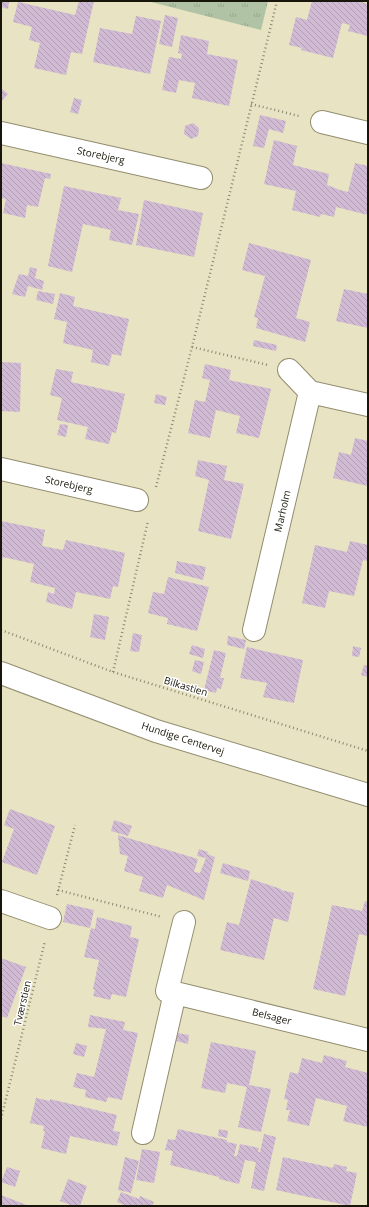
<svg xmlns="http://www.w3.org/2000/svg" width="369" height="1207" viewBox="0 0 369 1207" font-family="'Open Sans',sans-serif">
<defs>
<pattern id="grass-tufts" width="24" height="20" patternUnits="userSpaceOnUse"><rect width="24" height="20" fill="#b0c3a5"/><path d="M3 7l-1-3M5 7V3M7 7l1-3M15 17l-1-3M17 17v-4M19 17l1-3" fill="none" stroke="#97a78d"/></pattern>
<pattern id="building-back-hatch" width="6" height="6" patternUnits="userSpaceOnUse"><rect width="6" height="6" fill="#d1bad3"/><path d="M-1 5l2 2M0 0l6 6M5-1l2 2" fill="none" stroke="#b39fb4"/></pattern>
</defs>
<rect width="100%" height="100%" fill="#e8e3c3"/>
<path fill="url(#grass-tufts)" d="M147 1H268L261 30Z"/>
<path fill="url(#building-back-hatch)" d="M1 1H9L8 9 1 7Z
M79 1H94L82 54 71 52 66 75 34 68 40 43 29 40 32 27 13 22 18 2 75 15Z
M312 1H358L368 4V36L348 31 350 25 342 23 333 58 301 50 302 48 289 45 296 17 307 20Z
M165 15 178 18 172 47 159 44Z
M136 16 161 21 150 74 93 62 100 28 132 34Z
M181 35 209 41 207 54 238 60 229 106 192 98 195 83 179 80 176 93 162 90 169 57 181 59 182 54 178 53Z
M1 88 8 94 1 102Z
M74 98 82 100 78 114 70 112Z
M260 115 286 121 283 133 269 129 264 148 253 146Z
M193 123 199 128 198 136 191 139 184 134 185 126Z
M274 140 297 146 293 165 329 174 327 185 340 190 348 192 355 163 368 166V215L336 207 334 217 321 214 320 217 292 210 296 191 264 184Z
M1 163 51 174 50 179 45 178 38 207 27 205 25 218 3 213 6 199 1 198Z
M64 186 121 198 118 210 139 214 132 245 109 240 111 230 83 224 72 272 48 266Z
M144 200 203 213 194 257 136 245Z
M249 243 311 260 296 318 310 322 305 342 256 328 258 318 254 317 265 276 242 270Z
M30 267 37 269 35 278 44 281 42 290 28 286 25 297 12 294 19 274 28 276Z
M344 289 368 294V328L336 321Z
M38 291 55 294 53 304 36 300Z
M60 293 75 297 73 306 129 319 121 356 112 354 109 366 91 362 93 350 63 343 67 322 54 319Z
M254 340 277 345 276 351 253 346Z
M1 362 21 363 20 412 1 411Z
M205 364 231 370 229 380 271 389 259 438 236 433 240 416 216 410 210 438 188 433 195 400 205 402 210 380 202 378Z
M56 369 73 372 71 382 125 394 116 433 112 432 109 444 85 439 88 427 57 420 62 398 50 395Z
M156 394 167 397 165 405 154 403Z
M60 424 68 425 66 437 57 435Z
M355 438 368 441V486L333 478 339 452 351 455Z
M198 460 227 466 224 480 244 484 231 539 198 531 209 480 195 476Z
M1 521 45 530 42 546 63 550 66 540 125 553 118 587 113 586 110 599 76 592 72 609 46 602 48 592 54 594 55 588 30 582 34 564 3 557 1 565Z
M350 541 368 545V561L363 560 354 596 329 591 325 608 302 603 315 545 347 552Z
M177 561 206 567 203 580 175 573Z
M168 577 209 587 197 631 167 624 168 618 148 613 153 592 164 594Z
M94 614 109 617 105 640 90 637Z
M133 633 142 635 139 652 130 651Z
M228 636 246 640 244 649 227 645Z
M192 645 205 649 203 658 189 654Z
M353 646 361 648 359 657 352 656Z
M247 647 303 660 294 703 263 697 267 683 240 678Z
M214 650 226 653 220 678H224L221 689 217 688 216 693 204 690Z
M195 660 204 662 201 674 192 671Z
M364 665 368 666V677L361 675Z
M10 809 55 826 37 875 2 862 14 829 4 825Z
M114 820 132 826 128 836 111 831Z
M118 835 198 859 194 872 200 873 206 858 197 856 199 849 208 852 207 854 215 857 204 900 167 885 163 898 139 891 143 877 124 871 128 856 120 854Z
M223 863 250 871 248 881 220 873Z
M251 879 281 889V890L294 893 288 922 274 918 264 960 220 950 227 922 239 925Z
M365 901 368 902V936L359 934 345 996 313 989 332 905 362 911Z
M67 904 94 910 90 928 63 922Z
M97 917 132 926 130 937 139 939 126 997 112 994 110 1000 93 996 95 990 93 989 99 960 84 957 91 928 95 929Z
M1 958 26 967 7 1018 1 1016Z
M90 1015 125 1022 123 1030 138 1033 122 1100 108 1097 106 1102 85 1097 86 1090 73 1087 77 1073 94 1077 106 1029 88 1027Z
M177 1033 189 1035 188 1044 176 1041Z
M211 1042 256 1051 249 1085 271 1089 261 1132 238 1127 247 1087 227 1083 225 1093 201 1088Z
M76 1043 87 1046 84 1057 73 1054Z
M324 1055 347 1061 345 1067 368 1073V1127L343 1121 347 1106 316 1098 309 1126 287 1121 290 1110H286L288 1100 284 1099 290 1072 298 1074 302 1058 322 1063Z
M36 1098 50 1101V1099L117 1115 113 1131 120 1132 117 1146 70 1136 66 1154 41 1148 45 1131H43L44 1126 30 1123Z
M178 1129 227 1140V1142L237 1144 234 1156H237L240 1144 259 1148 258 1152H260L264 1134 276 1137 264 1191 251 1188 256 1162 245 1160 239 1184 219 1179V1177L170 1165 173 1151 165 1150 168 1139 175 1140Z
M219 1129 228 1131 227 1138 218 1136Z
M142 1149 160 1152 154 1183 136 1180Z
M125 1157 139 1161 131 1193 118 1190Z
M283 1157 333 1168 334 1164 347 1167 346 1171 357 1173 350 1206 276 1190Z
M7 1167 20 1171 15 1187 1 1182Z
M68 1179 87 1186 80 1206H73L60 1201Z
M121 1192 139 1199 140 1196 154 1202 152 1206H127L117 1202Z
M1 1195 29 1206H1Z"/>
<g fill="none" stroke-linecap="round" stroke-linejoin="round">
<defs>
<path id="minor" d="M322 122 368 133
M1 133 201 178
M289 370 310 392
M1 469 137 500
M254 630 310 392 368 405
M1 673 156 731 368 795
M1 901 50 918
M184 922 167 991 368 1040
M143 1133 175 993"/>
</defs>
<use href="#minor" stroke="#928d6f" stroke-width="24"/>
<path stroke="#8c8871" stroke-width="2.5" stroke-dasharray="1 3" stroke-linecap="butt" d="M251 104 299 116
M192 347 268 365
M156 487 192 347 277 1
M1 630 113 672 368 751
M113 672 148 521
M58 890 162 917
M57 895 75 825
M1 1119 45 941"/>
<use href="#minor" stroke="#fff" stroke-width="22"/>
</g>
<g text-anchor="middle" stroke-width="3" stroke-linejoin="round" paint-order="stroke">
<g font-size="10" fill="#18160a" stroke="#fff">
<text transform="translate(101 155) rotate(12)" y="4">Storebjerg</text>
<text transform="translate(69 484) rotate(13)" y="4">Storebjerg</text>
<text transform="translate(282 511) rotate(-77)" y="4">Marholm</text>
<text transform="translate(186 686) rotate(17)" y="4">Bilkastien</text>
<text transform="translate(183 738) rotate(18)" y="4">Hundige Centervej</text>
<text transform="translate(22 1003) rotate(-77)" y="4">Tværstien</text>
<text transform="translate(272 1016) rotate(14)" y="4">Belsager</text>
</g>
</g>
<rect width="369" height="1207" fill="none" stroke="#18160a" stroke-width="4"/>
</svg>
